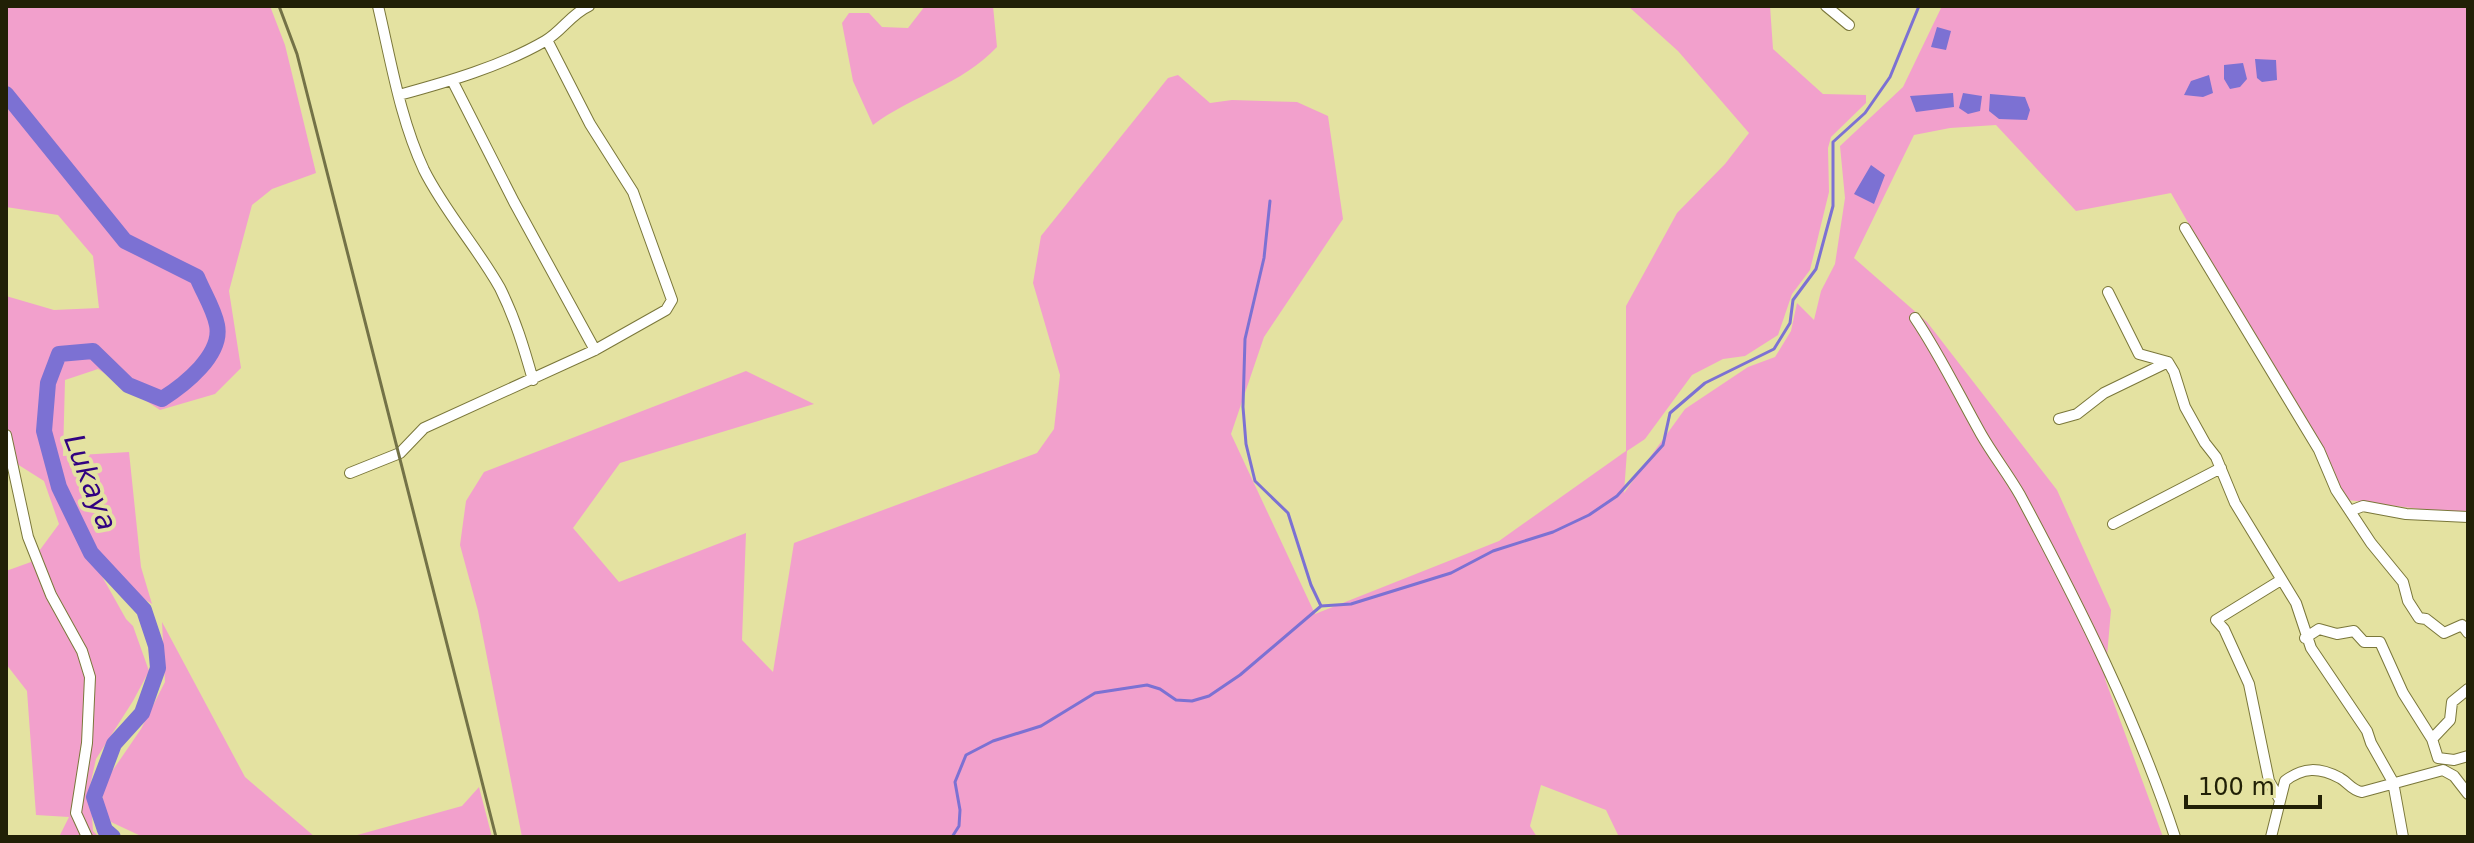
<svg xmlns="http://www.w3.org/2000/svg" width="2474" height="843" viewBox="0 0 2474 843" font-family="'DejaVu Sans',sans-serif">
<rect width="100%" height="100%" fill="#e4e2a1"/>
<path fill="#f2a0cc" d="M6 6H270L285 45 316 173 272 189 252 205 229 291 241 368 215 394 160 410 98 369 65 380 63 456 129 452 141 567 152 604 99 571 126 619 133 626 149 671 133 701 96 759 90 786 93 831 99 837H59L69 817 36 815 27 691 6 664V571L31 562 59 524 44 481 6 457V296L54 310 99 308 93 256 58 215 6 207Z
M925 6H993L997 47C961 85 913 95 873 125L853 81 842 23 849 13H869L882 27 908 28Z
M1628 6H1770L1773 49 1823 94 1866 95V103L1831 137 1828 148 1829 192 1810 270 1792 294 1778 335 1745 356 1723 359 1692 375 1645 439 1627 451 1624 493 1685 409 1748 367 1775 357 1791 331 1797 303 1814 320 1821 291 1835 264 1845 198 1840 146 1903 87 1942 6H2468V515L2348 500 2171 193 2076 211 1996 125 1950 128 1914 135 1854 258 1927 322 2057 490 2111 610 2105 679 2163 837H1619L1606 810 1541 785 1530 826 1537 837H522L478 611 460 545 466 501 484 472 746 371 814 404 620 463 573 528 619 582 746 533 742 640 773 672 794 543 1037 453 1054 429 1060 375 1033 283 1041 236 1168 78 1178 75 1210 103 1232 100 1297 102 1328 116 1343 219 1264 337 1231 434 1315 614 1499 541 1626 451V306L1677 213 1725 164 1749 133 1678 51Z
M162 622 245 777 315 837H143L111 822 102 804 104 783 141 729 165 682Z
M479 787 492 837H350L462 806Z"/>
<path fill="#7c71d3" d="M1937 27 1951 31 1946 50 1931 47Z
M2255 59 2276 60 2277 80 2262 82 2257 78Z
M2243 63 2247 79 2240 87 2230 89 2224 79V65Z
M2209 75 2213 93 2203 97 2184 95 2191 81Z
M1953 93 1954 107 1916 112 1910 96Z
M1963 93 1982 96 1980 111 1968 114 1959 108Z
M1990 94 2025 97 2030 110 2027 120 1999 119 1989 111Z
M1871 165 1885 175 1874 204 1854 194Z"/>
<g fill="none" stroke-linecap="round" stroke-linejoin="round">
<path stroke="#7c71d3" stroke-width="3" d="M1270 201 1264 258 1245 339 1243 407 1246 444 1255 481 1288 513 1311 585 1321 606
M952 837 959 826 960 810 955 782 966 755 993 741 1041 726 1095 693 1147 685 1160 689 1176 700 1192 701 1209 696 1240 675 1321 606 1351 604 1451 573 1493 551 1553 532 1589 515 1617 496 1663 445 1670 413 1705 383 1774 349 1790 323 1793 300 1816 269 1833 206V142L1865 113 1890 77 1919 6"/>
<path stroke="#7c71d3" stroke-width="16" d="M6 94 125 241 197 277C203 292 214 309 217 325 223 355 184 385 162 399L128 385 93 351 59 354 48 383 44 431 59 487 91 553 144 610 156 646 158 668 142 713 114 744 94 797 105 830 113 837"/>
<defs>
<path id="minor" d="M378 6C391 61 400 119 424 170 445 212 477 247 500 288 515 318 524 348 533 380
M1826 6 1849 25
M453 82 514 202 595 350
M399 95C447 82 502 66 545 41 562 31 571 14 589 6
M2185 228 2319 450 2336 490 2371 543 2403 582 2408 601 2419 618 2426 619 2444 633 2462 625 2468 633
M2108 292 2139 354 2168 362 2174 372 2185 407 2205 443 2216 457 2235 503 2296 603 2311 648 2367 731 2371 743 2393 782 2403 837
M1915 318C1940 355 1959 395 1981 434 1993 455 2008 474 2020 495 2079 605 2136 718 2175 837
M2059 419 2077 414 2104 393 2168 362
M6 435 28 537 51 595 82 651 90 677 87 743 76 813 87 837
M350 473 400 453 424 428 595 350 666 310 672 300 633 192 590 124 547 40
M2350 511 2363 506 2406 514 2468 517
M2113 524 2221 468
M2305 638 2319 629 2337 634 2354 631 2364 642H2380L2403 693 2432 739 2438 758 2454 760 2468 756
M2432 739 2450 720 2452 702 2468 689
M2280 800 2269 781 2249 684 2224 629 2216 620 2281 580
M2271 837 2285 781C2303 767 2319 767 2340 778 2349 783 2351 790 2362 792L2443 770 2454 776 2468 794"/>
</defs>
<use href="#minor" stroke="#7a773a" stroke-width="12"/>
<use href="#minor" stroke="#fff" stroke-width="10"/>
<path stroke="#737247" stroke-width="3" d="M279 6 297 54 496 837"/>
</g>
<g text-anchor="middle" stroke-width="8" stroke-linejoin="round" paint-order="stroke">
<g font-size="28" font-style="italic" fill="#310281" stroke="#e4e2a1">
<text transform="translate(91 482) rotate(69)" y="10">Lukaya</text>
</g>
</g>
<rect width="2474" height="843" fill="none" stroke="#212006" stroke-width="16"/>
<path d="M2186 795v12h134v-12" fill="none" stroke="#212006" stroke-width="4"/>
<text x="2198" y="795" font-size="24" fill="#212006" stroke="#e4e2a1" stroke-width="6" paint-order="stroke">100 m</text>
</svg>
